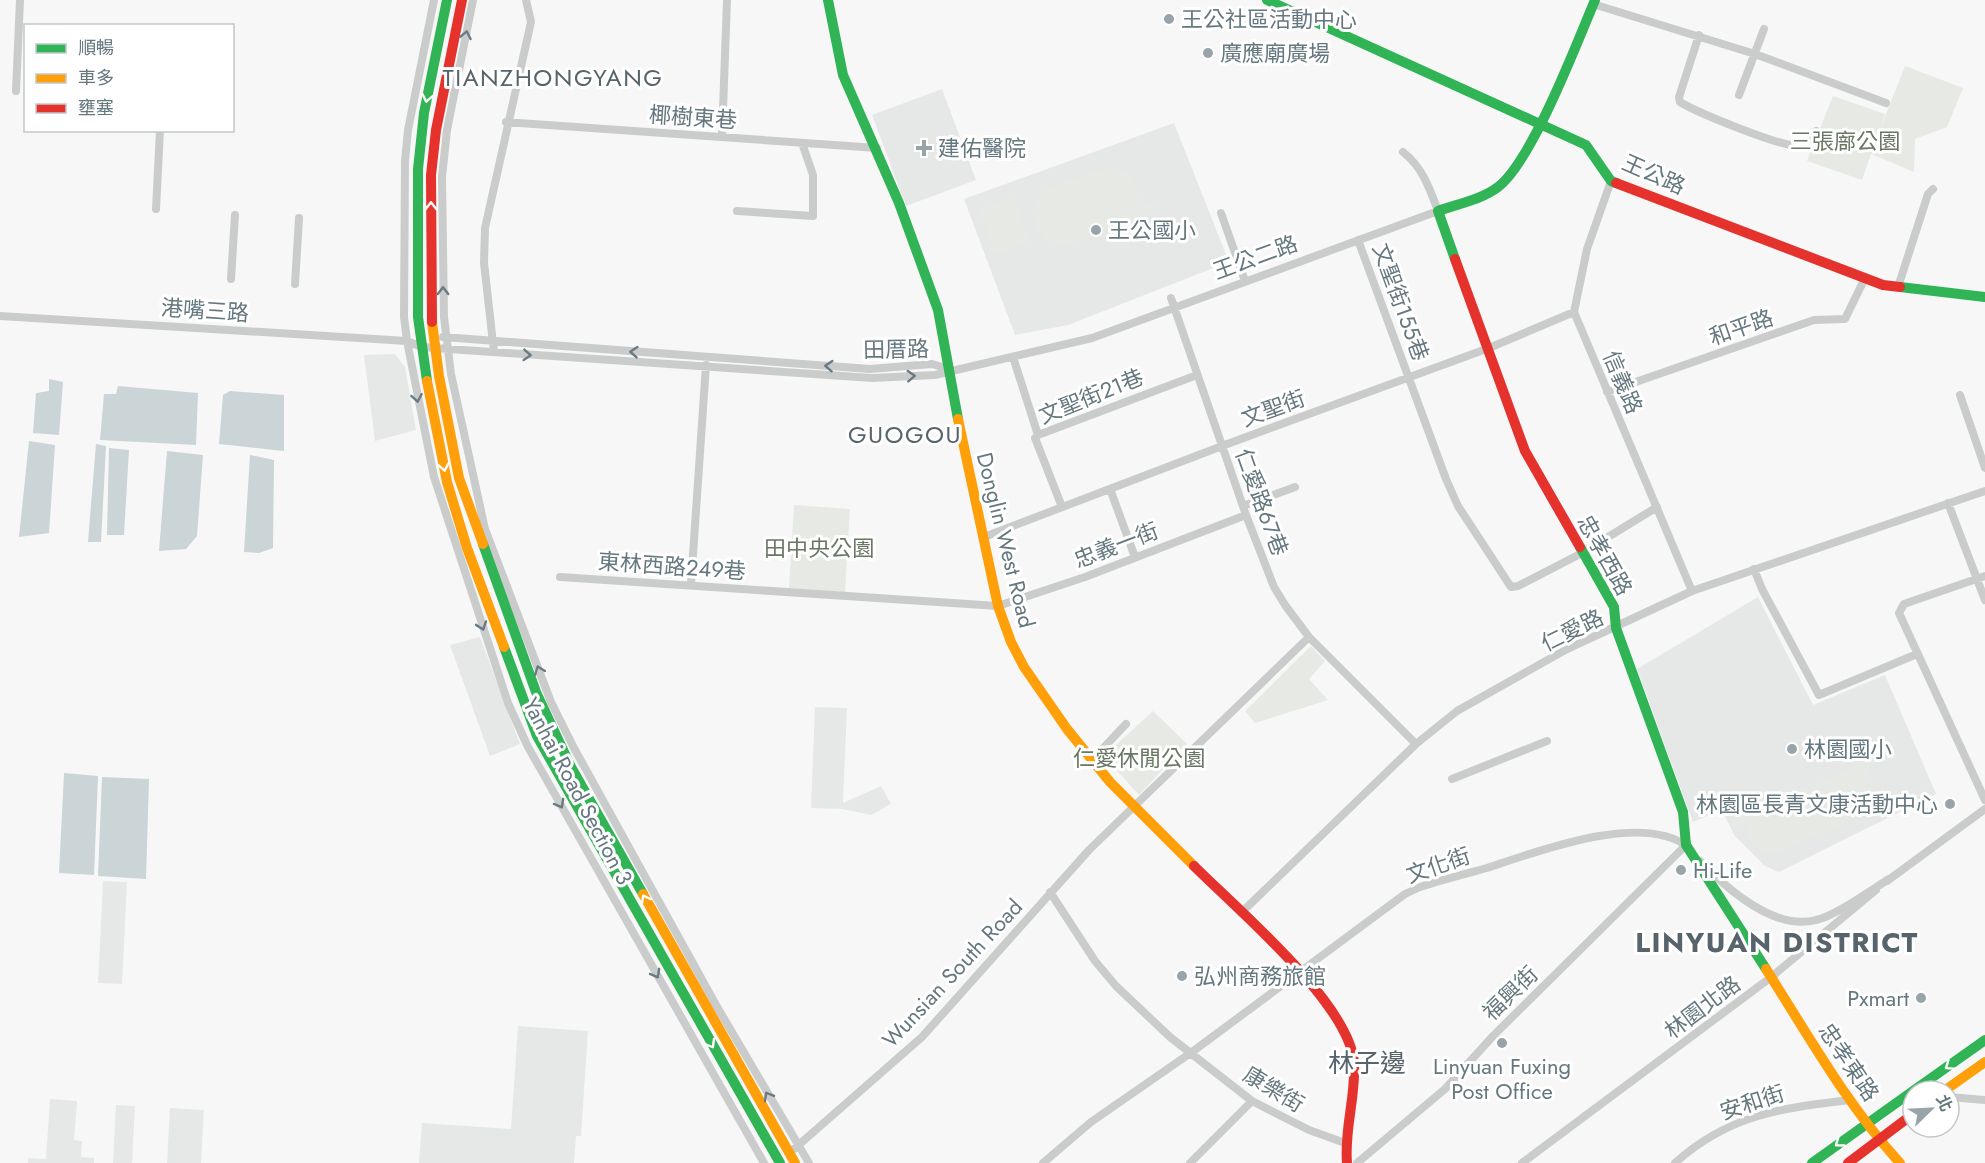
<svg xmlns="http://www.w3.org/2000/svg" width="1985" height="1163" viewBox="0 0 1985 1163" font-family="Jost,'Noto Sans TC',sans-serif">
<rect width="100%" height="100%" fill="#f7f7f7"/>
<path fill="#e6e8e7" d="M942 89 976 180 906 206 872 115Z
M1174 123 1229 262 1068 325 1015 335 964 199Z
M395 354 405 367 416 430 375 441 364 355Z
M1758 597 1813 705 1885 675 1936 794 1779 872 1765 866 1734 835 1722 810 1693 822 1637 669Z
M480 637 520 744 490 756 450 645Z
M815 707 847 708 843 803 881 786 891 804 871 815 843 809 811 808Z
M103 881 127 882 122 984 98 983Z
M518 1026 588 1031 581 1136H576L574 1163H419L422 1123 511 1129Z
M50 1099 77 1101 74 1140 82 1141 81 1157 94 1158V1163H28V1158L46 1159Z
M116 1105 135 1106 132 1163H113Z
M170 1108 204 1110 201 1163H167Z"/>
<path fill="#e6e9e4" d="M1905 66 1963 88 1947 127 1915 139 1914 172 1871 154 1862 180 1807 161 1833 96 1885 114 1881 127Z
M1107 168C1132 170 1141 186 1136 209L1154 202 1157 211 1067 245C1047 246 1033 230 1032 211L1043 190Z
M1013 198 1028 241 995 254 980 210Z
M794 505 850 509 845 592 789 588Z
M1311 646 1325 661 1309 679 1328 700 1255 723 1245 711Z
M1153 711 1187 744 1139 795 1104 756Z
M1865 764 1868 772 1859 776 1873 787 1874 800 1867 814 1773 853C1752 854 1746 838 1751 820L1735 828 1732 819Z"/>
<path fill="#cbd4d6" d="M49 379 63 382 59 435 33 433 36 393 49 391Z
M118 386 198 393 196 445 100 440 104 394H116Z
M230 391 284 395V451L219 444 223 395Z
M29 441 55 445 49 533 19 537Z
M96 444 106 446 101 542H88Z
M109 448 129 450 124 535H107Z
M167 451 203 455 197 536 186 549 159 551Z
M250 455 274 460 273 548 259 553 244 552Z
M64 773 98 776 94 875 59 873Z
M102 777 149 779 146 879 98 876Z"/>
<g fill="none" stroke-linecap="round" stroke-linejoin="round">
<path stroke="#cacccc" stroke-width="8" d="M434 0 408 130 405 161 404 317 407 341 434 477 508 703 528 747 764 1163
M473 0 447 130 442 177 444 317 451 374 485 529 551 702 574 748 716 1005 809 1163
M1593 4 1755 54 1886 103
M1699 35 1679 97 1680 102C1696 112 1783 148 1800 146 1809 145 1808 134 1816 131
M16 91 20 0
M1739 95 1764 29
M506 122 877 148
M722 137 727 0
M1611 181 1587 249 1574 312 1692 591
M156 209 160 130
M737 211 813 216V175L802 143
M1221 213 1245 281
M1358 240 1446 479 1458 506 1511 587 1518 586 1582 553 1657 507
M231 279 235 215
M295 284 299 218
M1898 287 1928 194 1933 189
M1171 298 1246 515 1274 587 1285 605 1309 637 1416 744
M0 316 407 341 422 347 435 348 872 378 935 375 1092 338 1438 211C1429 187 1423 168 1403 152
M443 337 870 369 932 364 949 369
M494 352 484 263 485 228 531 22 526 0
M1013 357 1038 435
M1607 392 1814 320 1845 319 1865 278
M1960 395 1985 468
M1110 489 1135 557
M1948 503 1985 600
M1243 506 1295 487
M1062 507 1035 438 1038 435 1197 375
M984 537 1230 443 1489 348 1574 312
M1754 569 1762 589 1819 695 1917 654
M1985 576 1904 604 1899 613 1985 800
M560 577 998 606 1085 577 1246 515
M691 584 706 365
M1092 760 1126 724
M1452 779 1547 741
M1700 861C1726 888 1774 931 1816 920 1835 916 1871 890 1889 879
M1887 881 1985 809
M1050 892 1095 961 1116 986 1170 1037 1252 1101 1309 1130 1345 1143
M1241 913 1416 744 1457 711 1567 649 1692 591 1985 491
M1949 1097 1985 1100
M794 1149 922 1037 1089 850 1309 637
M1043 1163 1091 1122 1192 1052 1405 894 1420 887C1442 880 1465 874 1487 868 1536 852 1642 811 1688 847
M1190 1163 1252 1101
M1357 1163 1445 1089 1493 1036 1686 845
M1522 1163 1770 978 1876 890
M1675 1163C1728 1115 1781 1108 1850 1100"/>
<path stroke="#30b455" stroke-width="10" d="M828 0 843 75 899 203 938 310 958 419
M1267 0 1586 145 1611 181 1616 183
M1455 259 1438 211C1457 204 1481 200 1498 187 1532 161 1577 43 1595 0
M1900 287 1985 297
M427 381 418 317V169L424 113 447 0
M483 544 536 692 571 767 643 894
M1580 547 1614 607 1616 628 1683 812 1686 845 1766 969
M504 647 537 736 780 1163
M1913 1091 1985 1040
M1812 1163 1913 1091"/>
<path stroke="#ff9f0a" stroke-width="10" d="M432 322 439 376 459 478 483 544
M427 381 447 482 467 548 504 647
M958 419 998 606 1011 642 1024 667 1067 729 1110 782 1194 866
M643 894 795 1163
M1766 969C1808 1035 1847 1105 1900 1163
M1944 1091 1985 1062"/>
<path stroke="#e5322d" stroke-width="10" d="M1616 183 1883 285 1900 287
M1455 259 1525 451 1580 547
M432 322 431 175 436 130 462 0
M1194 866C1237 909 1350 1004 1354 1063 1356 1097 1344 1129 1347 1163
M1848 1163 1913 1114"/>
</g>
<defs><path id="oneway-chevron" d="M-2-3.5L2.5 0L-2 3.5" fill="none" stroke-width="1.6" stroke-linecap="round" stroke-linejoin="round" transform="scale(1.5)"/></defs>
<g stroke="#6a7b83">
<use href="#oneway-chevron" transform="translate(466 35) rotate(-79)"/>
<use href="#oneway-chevron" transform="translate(443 291) rotate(-90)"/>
<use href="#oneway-chevron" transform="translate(634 352) rotate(-176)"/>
<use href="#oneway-chevron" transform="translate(527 355) rotate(4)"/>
<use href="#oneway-chevron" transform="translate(829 366) rotate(-176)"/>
<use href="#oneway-chevron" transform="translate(911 376) rotate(-3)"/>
<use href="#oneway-chevron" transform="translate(417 398) rotate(80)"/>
<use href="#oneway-chevron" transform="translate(482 626) rotate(71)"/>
<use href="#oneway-chevron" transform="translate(539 670) rotate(-111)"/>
<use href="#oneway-chevron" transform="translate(560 804) rotate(61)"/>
<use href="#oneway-chevron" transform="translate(656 974) rotate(61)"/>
<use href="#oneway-chevron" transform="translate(768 1096) rotate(-120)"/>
</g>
<g stroke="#fff">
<use href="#oneway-chevron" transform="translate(427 98) rotate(101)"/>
<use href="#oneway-chevron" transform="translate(431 206) rotate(-90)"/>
<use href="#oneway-chevron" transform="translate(444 467) rotate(79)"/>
<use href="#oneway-chevron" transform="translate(645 899) rotate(-119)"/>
<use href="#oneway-chevron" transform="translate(711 1044) rotate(60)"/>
<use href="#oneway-chevron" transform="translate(1949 1066) rotate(145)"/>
<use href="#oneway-chevron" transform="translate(1839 1143) rotate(144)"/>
</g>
<g fill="#98a4a9" stroke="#fff" stroke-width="2">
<circle cx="1169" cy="19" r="6"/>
<circle cx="1208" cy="53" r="6"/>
<path d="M921 139h6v6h6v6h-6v6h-6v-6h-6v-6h6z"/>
<circle cx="1096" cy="230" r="6"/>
<circle cx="1792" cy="749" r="6"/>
<circle cx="1950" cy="804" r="6"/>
<circle cx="1681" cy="870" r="6"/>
<circle cx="1182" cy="976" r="6"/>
<circle cx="1921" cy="998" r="6"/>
<circle cx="1502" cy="1043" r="6"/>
</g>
<g text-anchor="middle" stroke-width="6" stroke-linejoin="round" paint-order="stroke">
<g font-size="22" fill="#65777f" stroke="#fff" text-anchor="start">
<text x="1181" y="27">王公社區活動中心</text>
<text x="1220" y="61">廣應廟廣場</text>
<text x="938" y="156">建佑醫院</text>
<text x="1108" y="238">王公國小</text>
<text x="1804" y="757">林園國小</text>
<text x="1938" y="812" text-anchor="end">林園區長青文康活動中心</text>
<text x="1693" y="878">Hi-Life</text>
<text x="1194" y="984">弘州商務旅館</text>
<text x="1909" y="1006" text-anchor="end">Pxmart</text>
<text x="1502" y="1074" text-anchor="middle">Linyuan Fuxing<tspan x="1502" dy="25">Post Office</tspan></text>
</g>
<g font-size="22" fill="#65777f" stroke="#fff">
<text transform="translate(693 117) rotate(4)" y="8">椰樹東巷</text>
<text transform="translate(1654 174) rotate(24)" y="8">王公路</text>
<text transform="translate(1255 257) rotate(-20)" y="8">王公二路</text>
<text transform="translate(1401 302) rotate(70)" y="8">文聖街155巷</text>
<text transform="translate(205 310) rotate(4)" y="8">港嘴三路</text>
<text transform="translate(1741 327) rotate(-19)" y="8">和平路</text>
<text transform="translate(896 349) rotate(-1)" y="8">田厝路</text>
<text transform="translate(1623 382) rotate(67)" y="8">信義路</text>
<text transform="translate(1091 396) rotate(-22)" y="8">文聖街21巷</text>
<text transform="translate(1273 408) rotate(-20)" y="8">文聖街</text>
<text transform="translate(1262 502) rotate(70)" y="8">仁愛路67巷</text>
<text transform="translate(1006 540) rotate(76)" y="8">Donglin West Road</text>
<text transform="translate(1116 545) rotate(-21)" y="8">忠義一街</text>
<text transform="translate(1605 555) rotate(61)" y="8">忠孝西路</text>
<text transform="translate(672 566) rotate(4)" y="8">東林西路249巷</text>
<text transform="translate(1572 630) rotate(-26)" y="8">仁愛路</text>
<text transform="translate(578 791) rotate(62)" y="8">Yanhai Road Section 3</text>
<text transform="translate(1438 865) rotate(-19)" y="8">文化街</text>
<text transform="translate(952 973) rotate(-47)" y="8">Wunsian South Road</text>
<text transform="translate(1510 993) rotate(-44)" y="8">福興街</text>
<text transform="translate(1702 1007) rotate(-37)" y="8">林園北路</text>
<text transform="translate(1849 1062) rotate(56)" y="8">忠孝東路</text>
<text transform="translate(1274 1089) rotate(31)" y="8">康樂街</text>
<text transform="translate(1752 1102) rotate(-18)" y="8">安和街</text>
</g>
<g font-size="22" fill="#697764" stroke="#fff">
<text x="1845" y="149">三張廍公園</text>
<text x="819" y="556">田中央公園</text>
<text x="1139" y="766">仁愛休閒公園</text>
</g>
<g font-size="24" letter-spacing="1.5" fill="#57646b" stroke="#fff">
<text x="553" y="86">TIANZHONGYANG</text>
<text x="905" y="443">GUOGOU</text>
</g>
<g font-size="26" fill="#57646b" stroke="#fff">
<text x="1367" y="1072">林子邊</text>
</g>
<g font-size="28" font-weight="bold" letter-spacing="1.5" fill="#57646b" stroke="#fff">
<text x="1777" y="952">LINYUAN DISTRICT</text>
</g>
</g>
<rect x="24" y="24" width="210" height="108" fill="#ffffff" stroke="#c1c9cc" stroke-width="1.5"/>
<rect x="36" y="44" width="30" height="9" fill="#30b455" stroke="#c1c9cc" stroke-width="1.5"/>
<text x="78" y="54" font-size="18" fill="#65777f">順暢</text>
<rect x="36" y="74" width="30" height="9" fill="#ff9f0a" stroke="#c1c9cc" stroke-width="1.5"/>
<text x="78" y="84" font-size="18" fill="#65777f">車多</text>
<rect x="36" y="104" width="30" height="9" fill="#e5322d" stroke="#c1c9cc" stroke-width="1.5"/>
<text x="78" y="114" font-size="18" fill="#65777f">壅塞</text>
<g transform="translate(1931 1109) rotate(66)"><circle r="28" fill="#ffffff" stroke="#c1c9cc" stroke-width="1.5"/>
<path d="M0-4.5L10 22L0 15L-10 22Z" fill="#98a4a9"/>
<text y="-9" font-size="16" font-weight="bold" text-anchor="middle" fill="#65777f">北</text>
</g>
</svg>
